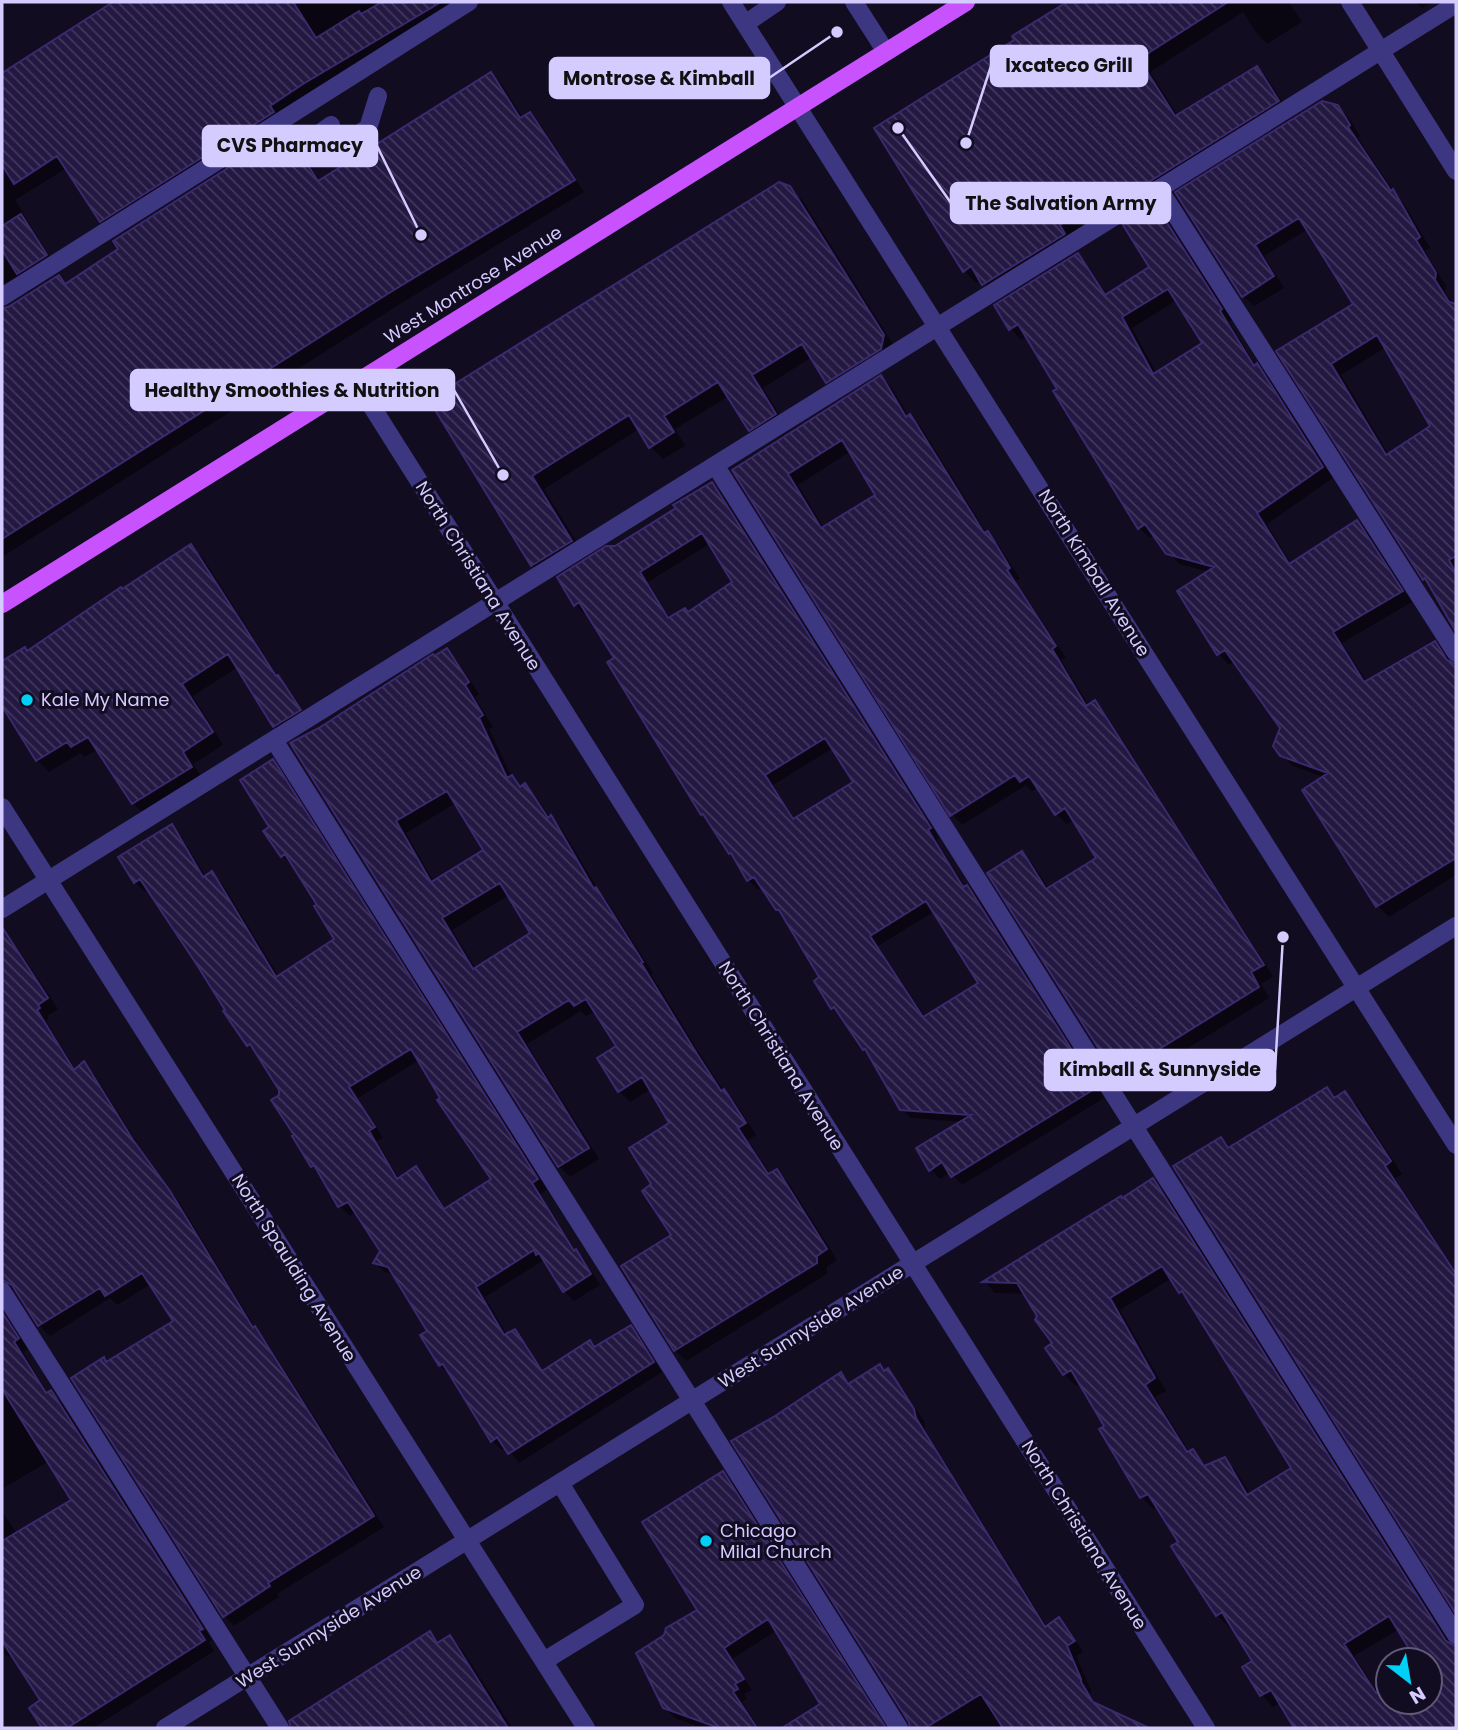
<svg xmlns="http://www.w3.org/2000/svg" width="1458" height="1730" viewBox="0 0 1458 1730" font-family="Poppins,sans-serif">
<defs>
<pattern id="building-back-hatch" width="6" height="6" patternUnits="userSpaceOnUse" patternTransform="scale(1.75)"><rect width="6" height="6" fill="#231841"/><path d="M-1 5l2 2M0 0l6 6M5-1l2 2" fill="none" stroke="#42385e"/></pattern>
</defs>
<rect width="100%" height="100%" fill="#110c20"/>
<path fill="#0007" fill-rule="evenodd" d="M117 2H468L112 231 101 220 67 168 15 200 56 267 6 298 2 308V74L28 58 29 59Z
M1071 2H1289L1302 22 1267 44 1255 31 1243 12 1150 72 1178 116 1257 68 1269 81 1290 114 996 297 981 280 976 283 964 270 1016 41 1015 37Z
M1415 2H1432L1422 8Z
M491 74 502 85 523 118 530 114 541 125 584 192 400 304 2 557V311L59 277 66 285 286 133 297 144 320 181Z
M1338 107 1349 118 1360 136 1358 138 1394 192 1403 202 1430 248 1425 251 1446 286 1445 292 1456 310V626L1279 352 1356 304 1308 229 1264 256 1284 288 1254 306 1243 296 1177 193ZM1386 347 1432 427 1389 455 1341 375Z
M789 188 803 201 896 349 840 394 827 382 812 357 763 388 787 427 762 442 750 430 729 396 675 429 685 446 663 459 651 447 639 429 544 489 584 554 545 578 532 565 432 401Z
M1155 207 1166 217 1232 320 1229 322 1256 366 1268 376 1333 478 1267 524 1292 565 1357 522 1368 533 1412 602 1342 643 1367 682 1434 643 1456 666V875L1389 917 1378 906 1304 790 1324 777 1293 766 1281 755 1282 728 1235 661 1229 665 1219 654 1180 592 1209 572 1179 564 1155 535 1150 538 1139 528 1027 336 1021 340 1011 329 997 305 1077 255 1088 266 1107 296 1151 268ZM1177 300 1204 344 1157 374 1132 328Z
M881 377 892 388 909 417 921 427 987 534 998 544 1020 579 1016 581 1066 658 1061 660 1089 706 1094 702 1105 713 1273 976 1261 984 1269 998 1128 1085 1117 1074 1022 853 1032 863 1049 889 1098 858 1074 819 1067 824 1056 814 1039 787 1032 791 1026 785 962 825 952 814 734 470ZM851 451 878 496 824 528 798 485Z
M712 484 721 493 939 838 936 840 966 888 976 896 1104 1098 962 1185 950 1172 940 1179 931 1169 962 1122 911 1118 901 1109 870 1055 833 1008 816 981 822 978 784 915 763 886 758 890 748 880 709 820 617 658 587 612 584 614 575 604 615 548 678 509ZM711 543 735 582 688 614 670 619 648 582ZM833 748 856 783 795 820 773 785ZM935 911 980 984 926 1018 878 946Z
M191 547 203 558 281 681 289 689 311 722 287 737 275 726 238 667 193 696 223 745 193 764 203 779 145 815 133 803 98 749 84 757 80 753 49 772 37 760 2 703V664L24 649 28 653Z
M447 651 458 662 479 694 475 697 493 727 489 729 512 778 522 787 525 785 536 797 550 818 562 829 600 893 607 901 653 973 651 974 708 1067 724 1091 735 1102 756 1135 748 1140 771 1175 777 1171 788 1182 837 1260 827 1267V1274L686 1361 675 1350 673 1236 654 1185 671 1124 651 1089 630 1102 619 1091 618 1046 596 1011 586 1016 581 1011 527 1044 599 1159 570 1177 559 1166 319 729ZM456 803 485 850 434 882 406 833ZM509 895 532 933 476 969 452 930Z
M273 762 282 771 547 1189 540 1194 577 1253 585 1261 600 1285 574 1301 564 1291 544 1260 485 1297 507 1335 514 1331 524 1341 544 1371 596 1349 631 1327 640 1337 662 1372 519 1463 506 1447 502 1450 492 1441 450 1375 440 1365 430 1331 395 1275 385 1272 375 1263 382 1251 356 1212 350 1216 340 1206 323 1176 313 1166 280 1090 258 1055 248 1045 149 889 145 892 135 882 171 826 181 836 206 877 212 873 222 883 279 977 337 940 319 905 292 865 282 856 271 828ZM419 1060 493 1179 446 1210 426 1178 416 1169 399 1179 377 1141 383 1138 358 1098Z
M6 935 16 946 58 1009 47 1016 49 1019 46 1021 76 1070 84 1063 94 1074 143 1152 180 1203 257 1331 265 1339 384 1527 277 1594 279 1597 234 1626 224 1615 103 1359 107 1363 175 1322 151 1284 117 1305 110 1298 50 1336 39 1325 18 1291 14 1289 6 1292 2 1300V938Z
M1327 1089 1336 1099 1345 1093 1357 1105 1402 1174 1395 1178 1456 1271V1611L1175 1167 1221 1140 1230 1149Z
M1153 1180 1165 1192 1452 1646 1456 1648V1728H1296L1281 1703 1273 1707 1262 1695 1245 1668 1254 1662 1232 1625 1229 1627 1217 1615 1180 1542 1158 1506 1153 1509 1142 1497 1101 1430 1107 1427 1081 1383 1076 1386 1064 1374 1055 1344 1026 1294 995 1293 985 1282ZM1172 1278 1180 1292 1193 1304 1294 1468 1251 1495 1236 1471 1224 1459 1207 1467 1193 1451 1190 1453 1155 1397 1166 1391 1120 1310ZM1399 1629 1418 1660H1430V1702H1388V1688L1379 1694 1354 1656Z
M2 1306 28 1349 23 1352 48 1394 51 1392 61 1402 212 1640 209 1642 214 1651 93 1728H44L31 1708 43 1701 13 1654 8 1657 2 1651V1511L17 1534 73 1500 49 1461 2 1489Z
M880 1367 897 1381 924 1421 925 1430 1048 1628 1059 1619 1069 1629 1083 1652 1076 1656 1091 1690 1090 1694 1097 1706 1117 1728H912L775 1417 841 1375 851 1385Z
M723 1473 733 1483 888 1728H785L823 1705 777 1630 732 1659 752 1690 744 1694 747 1699 742 1702 759 1728H701L675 1718 664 1707 699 1610Z
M429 1633 440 1644 450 1637 463 1651 512 1728H293L291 1721Z"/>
<path fill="url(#building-back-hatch)" stroke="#3b296e" stroke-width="2" fill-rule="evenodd" d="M113 2H293L316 38 359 11 361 14 382 2H441L303 84 270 106 274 112 100 222 57 156 14 184 2 165V73Z
M1067 2H1228L1139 59 1175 116 1257 66 1279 101 1110 206 1105 197 1060 225 1065 234 982 285 971 266 963 272 874 128 1014 40 1012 36Z
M491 72 520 118 530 112 575 180 389 293 2 539V308L8 307 59 275 65 284 118 249 113 241 286 131 318 181Z
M1322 101 1338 105 1350 125 1348 127 1391 191 1393 189 1420 237 1416 240 1436 273 1435 280 1449 302 1456 304V556L1449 560 1456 574V632L1425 578 1423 580 1276 351 1353 304 1299 218 1255 245 1274 276 1242 297 1175 192ZM1377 335 1430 426 1386 455 1331 364Z
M779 182 790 186 884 335 881 349 826 383 802 344 752 375 776 414 749 431 718 382 664 416 674 432 649 448 629 415 532 476 572 541 531 566 429 400Z
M1155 204 1222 309 1220 311 1254 366 1257 363 1323 467 1257 513 1289 564 1357 520 1403 591 1333 632 1364 682 1435 641 1447 660 1456 664V858L1376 907 1302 790 1328 773 1280 756 1273 746 1280 728 1225 650 1217 655 1177 591 1214 567 1166 554 1145 524 1138 529 1053 391 1057 389 1018 324 1009 330 994 305 1078 253 1105 295 1149 267 1123 225ZM1168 289 1202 343 1153 374 1122 317Z
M21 214 47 255 17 274 2 250V226Z
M881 375 906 417 910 414 984 533 988 531 1010 568 1007 570 1056 646 1052 649 1086 706 1095 700 1264 965 1251 972 1259 987 1116 1076 987 873 1022 851 1046 889 1096 858 1065 808 1055 815 1029 776 1020 782 1015 775 950 816 732 470ZM842 440 875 495 821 528 788 474Z
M712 482 931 828 928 830 963 887 967 885 1096 1088 951 1177 942 1162 929 1171 916 1148 971 1115 900 1110 865 1049 863 1050 834 1007 831 1009 814 981 819 977 779 910H776L754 877 747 881 731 853 729 854 703 814 701 815 607 662 614 658 579 602 574 606 557 577 606 546H615L676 508 673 505ZM702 533 732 582 688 612 685 608 668 618 640 572ZM825 738 853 782 793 819 765 775ZM926 901 978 983 923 1017 870 936Z
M191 544 276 676 278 675 301 710 273 727 228 654 182 684 213 732 183 752 192 767 132 804 88 737 71 747 67 742 36 761 2 706V661L25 647 27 651 121 587 122 589Z
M447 648 469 682 465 685 483 715 479 718 507 778 512 775 520 787 525 783 548 818 551 815 594 889 596 887 643 962 641 963 697 1054 721 1091 724 1089 746 1123 738 1128 768 1174 777 1169 827 1249 817 1256V1263L674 1351 621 1266 671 1235 642 1191 651 1184 629 1148 669 1123 642 1077 618 1092 597 1058 616 1046 586 999 574 1006 569 1000 517 1032 589 1148 558 1167 290 743 319 728 433 654 434 656ZM447 791 483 850 431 882 396 821ZM500 883 530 933 473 969 442 918Z
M273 759 538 1179 532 1183 574 1251 576 1249 591 1274 563 1292 539 1253 536 1255 534 1250 476 1287 504 1335 515 1329 542 1371 590 1340 594 1347 631 1325 654 1362 508 1454 497 1437 491 1442 443 1364 439 1366 420 1335 427 1331 388 1267 373 1263 380 1251 348 1202 338 1207 314 1165 311 1167 292 1136 294 1135 271 1100 279 1095V1090L250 1044 247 1046 223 1011 225 1010 197 965 140 879 134 883 118 857 172 824 203 877 212 871 276 977 334 939 314 906 317 905 285 854 281 857 263 831 269 827 240 780ZM411 1049 440 1098 437 1100 491 1179 444 1209 416 1166 397 1179 369 1131 375 1127 349 1087Z
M2 927 48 998 38 1005 40 1008 37 1010 74 1070 84 1061 133 1140 170 1191 253 1328 255 1326 374 1516 268 1583 270 1586 223 1617 71 1378 104 1357 106 1362 173 1321 142 1273 105 1296 100 1288 38 1326 12 1285 2 1280Z
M1327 1087 1334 1098 1345 1091 1391 1161 1385 1166 1456 1274V1614L1173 1166 1221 1137 1228 1148Z
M1153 1178 1446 1641 1456 1646V1728H1294L1271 1690 1260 1696 1242 1667 1252 1661 1222 1612 1216 1616 1182 1564 1171 1546 1178 1542 1148 1494 1140 1498 1099 1429 1104 1426 1071 1370 1063 1375 1045 1348 1052 1343 1035 1320 1037 1316 1017 1283 982 1282 1121 1196 1122 1198ZM1162 1266 1179 1293 1182 1291 1291 1468 1247 1495 1225 1457 1204 1466 1193 1449 1187 1452 1145 1385 1155 1378 1110 1298ZM1389 1616 1416 1660H1430V1702H1388V1686L1376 1693 1344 1644Z
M2 1312 19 1338 14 1342 46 1393 51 1390 203 1629 199 1631 205 1640 67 1728H42L29 1708 40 1700 2 1641V1541L71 1500 2 1389Z
M880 1364 884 1371 888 1368 914 1409 916 1418 1045 1627 1059 1617 1075 1641 1067 1646 1081 1679V1682L1093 1702 1149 1728H1003L981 1694 925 1728H910L909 1722 731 1441 775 1416 841 1372 848 1384Z
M723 1471 886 1728H782L820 1704 768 1619 724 1648 744 1679 735 1684 738 1689 733 1692 757 1728H719L663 1708 636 1653 664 1635 666 1628 697 1610 642 1522Z
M430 1631 437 1643 450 1635 508 1728H291L289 1721Z"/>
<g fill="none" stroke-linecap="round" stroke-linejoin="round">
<path stroke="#3d3680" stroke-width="18" d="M731 2 1456 1145
M854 2 886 52
M1350 2 1456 171
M745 24 777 2
M331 125 310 140 324 155 368 128 378 96
M1159 189 1456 653
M2 297 469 2
M357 383 1206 1728
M715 465 1456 1635
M274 740 899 1728
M2 807 586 1728
M2 909 1456 4
M2 1291 280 1728
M544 1661 635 1605 560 1483
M165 1728 1456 926"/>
<path stroke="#c952ff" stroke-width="18" d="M2 604 966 2"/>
</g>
<g fill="#00cff6" stroke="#110c20" stroke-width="2.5">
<circle cx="27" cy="700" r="7"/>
<circle cx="706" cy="1541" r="7"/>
</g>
<g text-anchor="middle" stroke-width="6" stroke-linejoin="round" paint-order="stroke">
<g font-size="18" fill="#d4cbff" stroke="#110c20">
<text transform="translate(473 285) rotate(-32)" y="6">West Montrose Avenue</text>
<text transform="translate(1094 573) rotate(58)" y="6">North Kimball Avenue</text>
<text transform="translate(478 576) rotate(58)" y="6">North Christiana Avenue</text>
<text transform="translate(781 1056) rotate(58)" y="6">North Christiana Avenue</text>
<text transform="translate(294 1268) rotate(58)" y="6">North Spaulding Avenue</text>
<text transform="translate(811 1327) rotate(-32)" y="6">West Sunnyside Avenue</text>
<text transform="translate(1084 1535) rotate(58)" y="6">North Christiana Avenue</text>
<text transform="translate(329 1627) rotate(-32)" y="6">West Sunnyside Avenue</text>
</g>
<g font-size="18" fill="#d4cbff" stroke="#110c20" text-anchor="start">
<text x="41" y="706">Kale My Name</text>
<text x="720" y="1537">Chicago<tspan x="720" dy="21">Milal Church</tspan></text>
</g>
</g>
<path fill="none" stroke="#d4cbff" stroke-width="2.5" d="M966 143L991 66M837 32L769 78M421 235L377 146M898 128L951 203M503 475L454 390M1283 937L1275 1070"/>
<g fill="#d4cbff" stroke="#110c20" stroke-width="2.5">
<circle cx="966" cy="143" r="7"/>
<circle cx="837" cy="32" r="7"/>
<circle cx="421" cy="235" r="7"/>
<circle cx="898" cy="128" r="7"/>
<circle cx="503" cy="475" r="7"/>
<circle cx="1283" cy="937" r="7"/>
</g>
<g fill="#d4cbff" stroke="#d4cbff" stroke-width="2.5">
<rect x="991" y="46" width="156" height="40" rx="7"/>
<rect x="550" y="58" width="219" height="40" rx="7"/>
<rect x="203" y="126" width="174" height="40" rx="7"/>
<rect x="951" y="183" width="219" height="40" rx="7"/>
<rect x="131" y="370" width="323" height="40" rx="7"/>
<rect x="1045" y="1050" width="230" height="40" rx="7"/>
</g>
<g font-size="19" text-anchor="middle" font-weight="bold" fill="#111">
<text x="1069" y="72">Ixcateco Grill</text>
<text x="659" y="85">Montrose &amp; Kimball</text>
<text x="290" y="152">CVS Pharmacy</text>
<text x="1061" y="210">The Salvation Army</text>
<text x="292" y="397">Healthy Smoothies &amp; Nutrition</text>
<text x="1160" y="1076">Kimball &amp; Sunnyside</text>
</g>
<rect width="1458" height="1730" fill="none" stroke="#d4cbff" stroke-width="7"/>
<g transform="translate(1409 1681) rotate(149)"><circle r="33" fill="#110c20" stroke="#5f5879" stroke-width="2"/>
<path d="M0-5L12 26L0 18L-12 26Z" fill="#00cff6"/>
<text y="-10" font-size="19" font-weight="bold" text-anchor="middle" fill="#d4cbff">N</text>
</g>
</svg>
